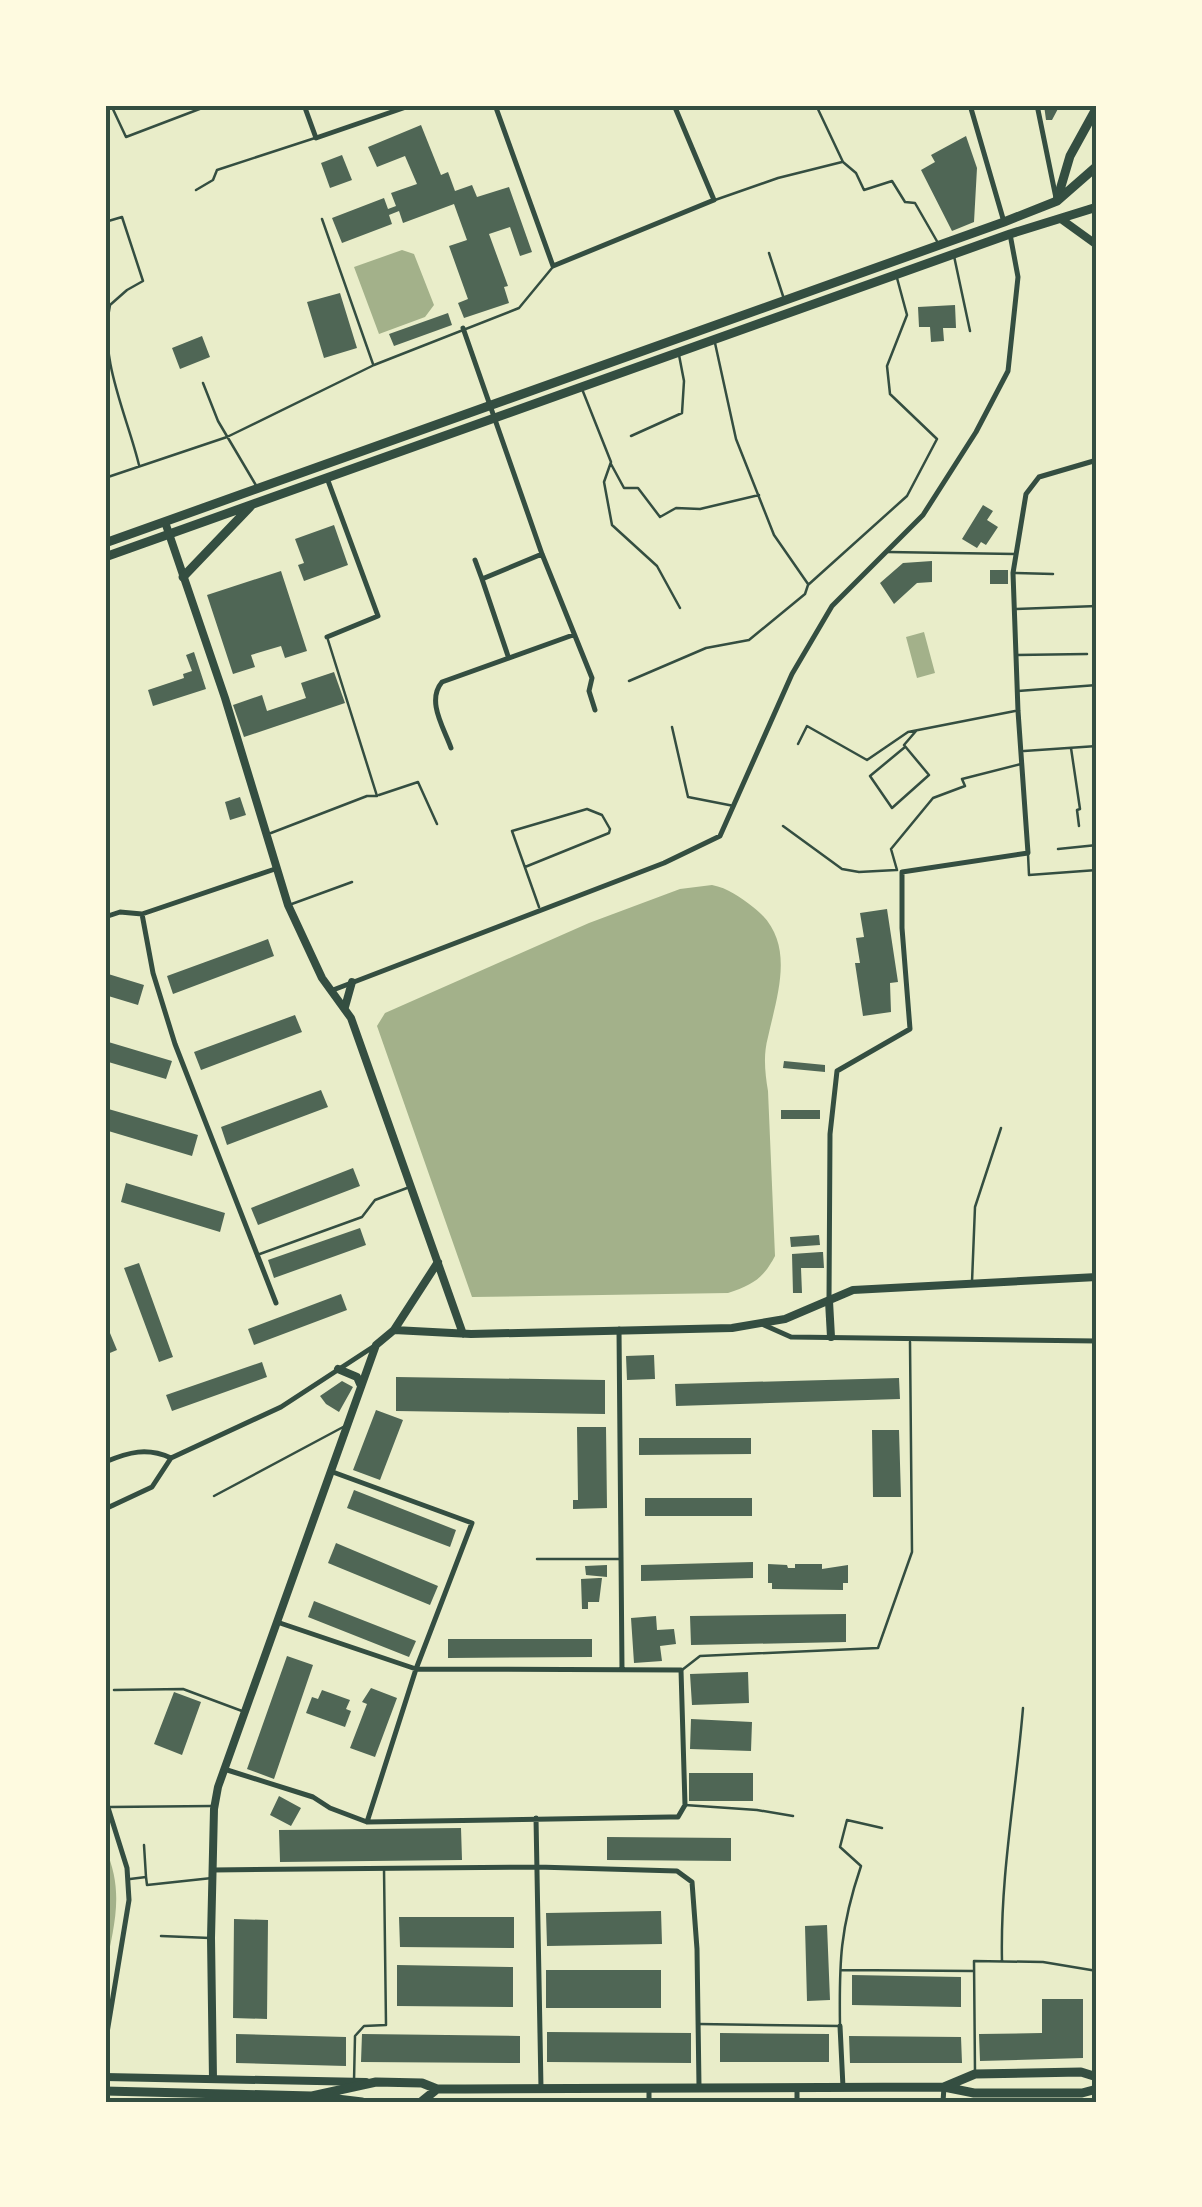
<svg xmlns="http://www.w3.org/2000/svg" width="1202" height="2207" viewBox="0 0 1202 2207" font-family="'DM Sans',sans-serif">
<rect width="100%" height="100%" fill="#e9edc9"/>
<path fill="#a3b18a" d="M402 250 414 254 434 305 425 317 379 334 354 267Z
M924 632 935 673 917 678 906 637Z
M712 885C728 888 740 897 753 907 797 940 778 992 768 1037 763 1055 765 1073 768 1091L775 1256C763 1279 752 1285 728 1293L472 1297 377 1026 385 1013 589 923 680 889Z
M105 1848C125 1892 114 1925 105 1971Z"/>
<path fill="#4f6655" d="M1044 105H1060L1052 120H1046Z
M421 125 441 175 448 172 455 191 472 185 477 197 509 187 532 252 520 256 510 227 489 234 508 286 504 287 509 303 464 318 458 303 468 299 449 246 467 240 454 204 403 223 399 211 389 215 392 224 342 243 332 218 384 198 388 209 396 206 391 193 417 184 405 156 377 167 368 147Z
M966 136 977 168 974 222 952 231 921 170 935 162 931 155Z
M342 155 352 180 330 188 321 163Z
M340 293 357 348 324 358 307 302Z
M955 305 956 328H943L944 341 931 342 930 327H919L918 307Z
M448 313 452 325 394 346 389 334Z
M202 336 210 357 180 369 172 348Z
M983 505 993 511 987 520 998 527 986 545 981 542 977 548 962 539Z
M334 525 348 565 304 581 298 565 304 563 295 539Z
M932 561V582L917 583 894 604 880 583 903 563Z
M990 570H1008V584H990Z
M281 571 307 651 285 658 281 646 251 655 255 667 233 674 207 595Z
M194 652 206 689 153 706 148 690 184 678 183 674 192 671 186 655Z
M334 672 345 703 244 737 233 705 262 695 267 711 306 698 301 683Z
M240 797 246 815 230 820 225 802Z
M887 909 898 982 890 983 891 1012 863 1016 855 963H860L856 938 864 937 860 913Z
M268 939 274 956 173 994 167 976Z
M105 973 144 985 138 1005 105 995Z
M295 1015 302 1032 201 1070 194 1052Z
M105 1041 172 1061 166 1079 105 1061Z
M784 1061 825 1065V1072L783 1068Z
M321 1090 328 1107 227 1145 221 1127Z
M1097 1094V1143H1094L1092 1095Z
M105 1108 198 1135 192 1156 105 1130Z
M781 1110H820V1119H781Z
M353 1168 360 1186 258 1225 251 1208Z
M126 1183 225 1213 220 1232 121 1202Z
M360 1228 366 1245 274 1278 268 1260Z
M819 1235 820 1245 791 1247 790 1237Z
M821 1252H823L824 1268H801L802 1293H793L792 1254Z
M139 1263 173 1357 159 1362 124 1268Z
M341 1294 347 1310 254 1345 248 1329Z
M105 1321 117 1350 105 1355Z
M654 1355 655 1379 627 1380 626 1356Z
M262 1362 267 1377 172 1411 166 1395Z
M396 1377 605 1380V1414L396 1411Z
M899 1378 900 1399 676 1406 675 1384Z
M342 1381 353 1387 339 1412 326 1404 320 1396Z
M376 1410 403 1420 380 1480 353 1470Z
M577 1427H606L607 1508 573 1509V1500H578Z
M872 1430H899L901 1497H873Z
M639 1438H751V1454L639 1455Z
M354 1490 456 1530 450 1547 347 1508Z
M645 1498H752V1516H645Z
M336 1543 438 1586 430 1605 328 1563Z
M753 1562V1578L641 1581V1565Z
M768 1564 787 1565 788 1568H795V1564H822V1569L848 1565V1583H843V1590L772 1589V1583H768Z
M607 1565V1577L586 1575 585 1566Z
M599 1578H602L599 1602H588V1609H582L581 1579Z
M314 1601 416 1641 409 1657 308 1617Z
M846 1614V1642L691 1645 690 1616Z
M656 1616 657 1630 674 1629 676 1644 660 1646 662 1661 634 1663 631 1618Z
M448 1639H592V1657L448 1658Z
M287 1656 313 1665 274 1779 247 1769Z
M748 1672 749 1703 692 1705 690 1674Z
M371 1688 397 1698 375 1757 350 1748 367 1704 362 1702Z
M322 1690 350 1700 346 1709 351 1711 345 1727 306 1713 312 1697 318 1699Z
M174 1692 201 1702 182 1755 154 1744Z
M691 1719 752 1722 751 1751 690 1749Z
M689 1773H753V1801H689Z
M279 1796 301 1808 291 1826 270 1815Z
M461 1828 462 1860 280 1862 279 1830Z
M607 1837 731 1838V1861L607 1860Z
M661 1911 662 1944 547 1946 546 1913Z
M399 1917H514V1948L400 1947Z
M234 1919 268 1920 267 2019 233 2018Z
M827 1925 830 2000 807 2001 805 1926Z
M397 1965 513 1967V2007L397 2006Z
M546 1970H661V2008H546Z
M852 1975 961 1977V2007L852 2005Z
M1042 1999H1083V2058L980 2061 979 2034 1042 2033Z
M547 2032 691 2033V2063L547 2062Z
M720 2033 829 2034V2062H720Z
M236 2034 346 2037V2066L236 2063Z
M362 2034 520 2036V2063L361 2062Z
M849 2036 961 2037 962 2063H850Z"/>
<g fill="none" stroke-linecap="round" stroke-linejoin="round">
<path stroke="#344e41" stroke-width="2.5" d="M111 105 126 137 210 105
M816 105 843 162 856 173 864 190 892 181 905 202 915 203 938 243
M692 108 702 105
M196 190 213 180 217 170 315 138
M715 200 778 178 842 162
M322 219 373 364
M105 222 122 217 143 281 127 290 110 305C98 358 127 415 139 465
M769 253 783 296
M954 256 970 331
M715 343 736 439 774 535 808 584
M203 383 218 421 257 487
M582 389 611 462 604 482 612 525 657 566 680 608
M631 436 682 413 684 381 679 355
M611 464 624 488H638L660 517 676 508 700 509 759 495
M105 478 227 437 374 365 519 308 552 268
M888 552 1015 554
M1014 573 1053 574
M1014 609 1097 606
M1016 655 1087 654
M629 681 706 648 749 640 805 594 808 585 907 496 937 439 890 394 887 366 907 315 897 278
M1018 691 1097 685
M672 727 688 797 734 806
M798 744 807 726 867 760 908 732 1015 711
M905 747 870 776 892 808 929 775 904 745 916 731
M1071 748 1080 809 1077 810 1079 826
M1024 751 1097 746
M379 795 418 782 437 824
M783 826 842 869 859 872 896 870
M271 833 367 796H377L328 640
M1058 849 1097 845
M1028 854 1029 875 1097 870
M525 867 609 833 610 829 602 815 587 809 512 831 539 907
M897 870 891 849 933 798 965 786 962 779 1021 764
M289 905 352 882
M257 1255 362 1217 375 1200 407 1188
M972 1282 975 1207 1001 1128
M214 1496 345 1426
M537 1559H619
M682 1670 700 1656 878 1648 912 1552 910 1342
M114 1690 183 1689 242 1711
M685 1805 757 1810 793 1816
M110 1807 212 1806
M146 1877 147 1885 212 1878
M130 1879 146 1877 144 1845
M161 1936 210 1938
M1002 1961C1000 1876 1016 1793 1023 1708
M841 1970 973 1971
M699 2024 840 2026C839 1962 840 1928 861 1866L840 1847 847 1820 882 1828
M975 2072 974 1961 1043 1962 1097 1971
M354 2081 355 2036 364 2026 386 2025 384 1869"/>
<path stroke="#344e41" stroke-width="5" d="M304 105 316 138 412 105
M495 105 553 266 714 200 674 105
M970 105 1004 222
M1037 105 1056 198
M463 328 542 554 592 678 589 691 595 710
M475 560 482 579
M327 637 378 616 327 478
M508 656 482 579 542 554
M451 748C444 728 426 701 442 682L573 635
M142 914 153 973 175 1044 276 1303
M105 917 120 912 142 914 275 869
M333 990 664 863 720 836 792 674 832 606 923 515 976 432 1008 371 1018 277 1010 234
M829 1301 830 1134 837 1071 910 1029 902 928V872L1028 853 1018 711 1013 573 1026 494 1039 477 1097 460
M764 1325 791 1337 1097 1341
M619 1329 622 1670
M105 1462C129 1452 147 1447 171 1458
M330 1471 472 1523 416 1669 367 1822
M105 1509 152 1487 171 1458 281 1407 376 1345
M224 1769 313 1797 330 1808 367 1822 670 1817H678L685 1805 681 1670 416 1669 277 1622
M105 1798 127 1868 129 1900 105 2045
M536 1818 541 2088
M213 1870 537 1867 677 1871 692 1882 697 1949 699 2086
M840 2026 843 2087
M797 2087V2102
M649 2102V2088
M943 2102 944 2087"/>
<path stroke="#344e41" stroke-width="8" d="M165 522 225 698 288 905 322 978 351 1018 463 1334
M345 1007 352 982
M829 1301 831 1337
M394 1330 471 1334 732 1328 785 1319 853 1290 1097 1277
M338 1369 357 1377 360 1384
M213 2079 211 1938 214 1809 218 1787 376 1345 394 1330 438 1262"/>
<path stroke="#344e41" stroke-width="8" d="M1061 219 1097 245
M105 2077 366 2082"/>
<path stroke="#344e41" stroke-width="9" d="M1057 200 1070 156 1097 107
M105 543 1004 222 1057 201 1097 166
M105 557 1010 234 1097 207
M183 577 250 507
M944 2087 975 2074 1081 2072 1097 2077
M105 2091 312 2096 362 2102
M312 2096 376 2082 422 2083 437 2089H465L944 2087 974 2093H1082L1097 2089
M421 2102 437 2089"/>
</g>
<rect width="1202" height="2207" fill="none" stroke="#fefae0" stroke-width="215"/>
<rect x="108" y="108" width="986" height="1992" fill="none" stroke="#344e41" stroke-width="4"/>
</svg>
